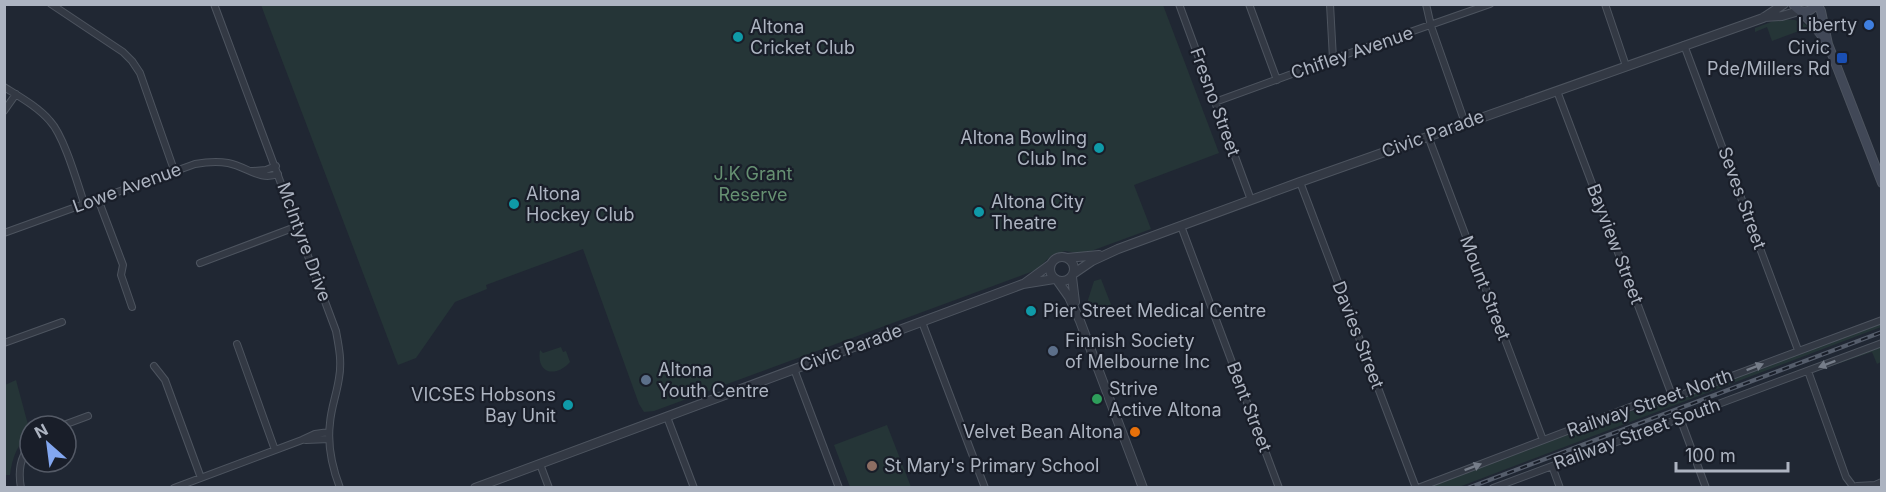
<svg xmlns="http://www.w3.org/2000/svg" width="1886" height="492" viewBox="0 0 1886 492" font-family="Inter,sans-serif">
<rect width="100%" height="100%" fill="#202733"/>
<path fill="#253537" d="M261 5H1163L1219 153 1134 185 1151 229 1083 254 1065 251 1052 255 1036 270 654 411 644 412 639 404 583 249 486 285 487 289 455 302 416 358 398 365Z
M1779 19 1795 20 1809 26 1807 28 1772 41 1767 27 1755 32V28Z
M1101 279 1112 307 1090 315 1086 306 1094 281Z
M1881 323V327L1459 487 1427 488 1628 412 1667 404Z
M1881 346V362L1877 364 1872 352 1814 372 1818 369Z
M561 347 563 352 566 351 570 362C556 378 536 374 540 350L543 353Z
M16 380 30 432C18 444 12 457 10 475H5V385Z
M887 425 911 487H850L834 445Z"/>
<g fill="none" stroke-linecap="round" stroke-linejoin="round">
<defs>
<path id="minor" d="M51 4 123 52 132 61 140 73 174 170
M214 4 336 331C339 347 342 362 339 378 337 393 331 408 330 423 327 446 332 467 340 488
M1179 4 1251 200
M1249 4 1277 80
M1330 4 1333 59
M1426 4 1431 26 1465 123
M1605 4 1626 66
M1684 45 1798 350
M4 87C20 97 38 107 50 121 64 136 77 182 84 203
M1557 91 1673 398
M1215 102 1333 59 1490 4
M4 111 16 94
M1428 136 1543 440
M253 171 266 170 276 166
M1300 182 1416 488
M98 199 123 265 121 275 132 307
M1181 226 1279 488
M4 233 195 164C206 162 217 161 228 163 248 167 259 181 278 174
M200 263 298 226
M922 322 985 488
M4 343 62 322
M237 344 275 450
M154 366 165 380 201 478
M794 369 839 488
M1808 371 1846 477 1852 485
M667 417 694 488
M1680 418 1706 488
M61 426 88 416
M306 440 329 439
M540 464 549 488
M1552 466 1560 488
M21 488C18 471 20 458 30 445
M174 488 302 440 315 434 329 432
M1418 488 1638 404 1659 402 1673 398 1882 320
M1493 488 1882 343"/>
<path id="tertiary" d="M1764 17 1782 16 1799 11
M1050 269a12 12 0 1 1 24 0a12 12 0 1 1-24 0Z
M1067 258 1099 255
M1073 274 1092 261 1118 249 1300 182 1763 18 1784 4
M1072 277 1075 302
M1057 280 1069 297 1080 321 1143 488
M1025 283 1051 264
M1857 487 1875 486 1882 483
M475 488 1023 284 1054 279"/>
<path id="secondary" d="M1793 4C1799 14 1810 14 1816 4
M1817 4 1821 11 1828 44 1882 183
M1800 11 1813 24 1825 40"/>
</defs>
<use href="#minor" stroke="#4d545f" stroke-width="8"/>
<use href="#tertiary" stroke="#4d545f" stroke-width="10"/>
<use href="#secondary" stroke="#4d545f" stroke-width="10"/>
<use href="#minor" stroke="#333944" stroke-width="6"/>
<use href="#tertiary" stroke="#333944" stroke-width="8"/>
<use href="#secondary" stroke="#414857" stroke-width="8"/>
<defs>
<path id="rail" d="M1468 488 1882 332"/>
</defs>
<use href="#rail" stroke="#555d6b" stroke-width="4.5"/>
<use href="#rail" stroke="#191e29" stroke-width="2" stroke-dasharray="7" stroke-linecap="butt"/>
</g>
<defs><path id="oneway-solid" d="M-6-.8H1V-3.2L6.5 0L1 3.2V.8H-6Z" transform="scale(1.5)"/></defs>
<g fill="#767d89">
<use href="#oneway-solid" transform="translate(1827 364) rotate(159)"/>
<use href="#oneway-solid" transform="translate(1755 367) rotate(-21)"/>
<use href="#oneway-solid" transform="translate(1473 467) rotate(-21)"/>
</g>
<circle fill="#3f7fe0" stroke="#191e29" stroke-width="2" cx="1869" cy="25" r="6"/>
<g fill="#0f9aa8" stroke="#191e29" stroke-width="2">
<circle cx="738" cy="37" r="6"/>
<circle cx="1099" cy="148" r="6"/>
<circle cx="514" cy="204" r="6"/>
<circle cx="979" cy="212" r="6"/>
<circle cx="1031" cy="311" r="6"/>
<circle cx="568" cy="405" r="6"/>
</g>
<rect fill="#1a4fb4" stroke="#191e29" stroke-width="2" x="1836" y="52" width="12" height="12" rx="3"/>
<g fill="#5c6f8a" stroke="#191e29" stroke-width="2">
<circle cx="1053" cy="351" r="6"/>
<circle cx="646" cy="380" r="6"/>
</g>
<circle fill="#2e9e5b" stroke="#191e29" stroke-width="2" cx="1097" cy="399" r="6"/>
<circle fill="#e8710a" stroke="#191e29" stroke-width="2" cx="1135" cy="432" r="6"/>
<circle fill="#8d6e63" stroke="#191e29" stroke-width="2" cx="872" cy="466" r="6"/>
<g text-anchor="middle" stroke-width="4.5" stroke-linejoin="round" paint-order="stroke">
<g font-size="18" fill="#adb4c1" stroke="#191e29" text-anchor="start">
<text x="1857" y="31" text-anchor="end">Liberty</text>
<text x="750" y="33">Altona<tspan x="750" dy="21">Cricket Club</tspan></text>
<text x="1830" y="54" text-anchor="end">Civic<tspan x="1830" dy="21">Pde/Millers Rd</tspan></text>
<text x="1087" y="144" text-anchor="end">Altona Bowling<tspan x="1087" dy="21">Club Inc</tspan></text>
<text x="526" y="200">Altona<tspan x="526" dy="21">Hockey Club</tspan></text>
<text x="991" y="208">Altona City<tspan x="991" dy="21">Theatre</tspan></text>
<text x="1043" y="317">Pier Street Medical Centre</text>
<text x="1065" y="347">Finnish Society<tspan x="1065" dy="21">of Melbourne Inc</tspan></text>
<text x="658" y="376">Altona<tspan x="658" dy="21">Youth Centre</tspan></text>
<text x="1109" y="395">Strive<tspan x="1109" dy="21">Active Altona</tspan></text>
<text x="556" y="401" text-anchor="end">VICSES Hobsons<tspan x="556" dy="21">Bay Unit</tspan></text>
<text x="1123" y="438" text-anchor="end">Velvet Bean Altona</text>
<text x="884" y="472">St Mary's Primary School</text>
</g>
<g font-size="18" fill="#adb4c1" stroke="#191e29">
<text transform="translate(1352 53) rotate(-19)" y="6">Chifley Avenue</text>
<text transform="translate(1215 102) rotate(70)" y="6">Fresno Street</text>
<text transform="translate(1433 134) rotate(-20)" y="6">Civic Parade</text>
<text transform="translate(127 188) rotate(-20)" y="6">Lowe Avenue</text>
<text transform="translate(1742 198) rotate(70)" y="6">Seves Street</text>
<text transform="translate(304 242) rotate(70)" y="6">McIntyre Drive</text>
<text transform="translate(1615 244) rotate(69)" y="6">Bayview Street</text>
<text transform="translate(1485 288) rotate(69)" y="6">Mount Street</text>
<text transform="translate(1358 335) rotate(69)" y="6">Davies Street</text>
<text transform="translate(851 348) rotate(-20)" y="6">Civic Parade</text>
<text transform="translate(1650 403) rotate(-19)" y="6">Railway Street North</text>
<text transform="translate(1249 407) rotate(69)" y="6">Bent Street</text>
<text transform="translate(1637 434) rotate(-20)" y="6">Railway Street South</text>
</g>
<g font-size="18" fill="#669072" stroke="#191e29">
<text x="753" y="180">J.K Grant<tspan x="753" dy="21">Reserve</tspan></text>
</g>
</g>
<rect width="1886" height="492" fill="none" stroke="#adb4c1" stroke-width="12"/>
<g transform="translate(48 444) rotate(332)"><circle r="28" fill="#191e29" stroke="#545a66" stroke-width="1.5"/>
<path d="M0-4.5L10 22L0 15L-10 22Z" fill="#83a7f0"/>
<text y="-9" font-size="16" font-weight="bold" text-anchor="middle" fill="#adb4c1">N</text>
</g>
<path d="M1676 462v9h112v-9" fill="none" stroke="#adb4c1" stroke-width="3"/>
<text x="1685" y="462" font-size="18" fill="#adb4c1" stroke="#191e29" stroke-width="4.5" paint-order="stroke">100 m</text>
</svg>
